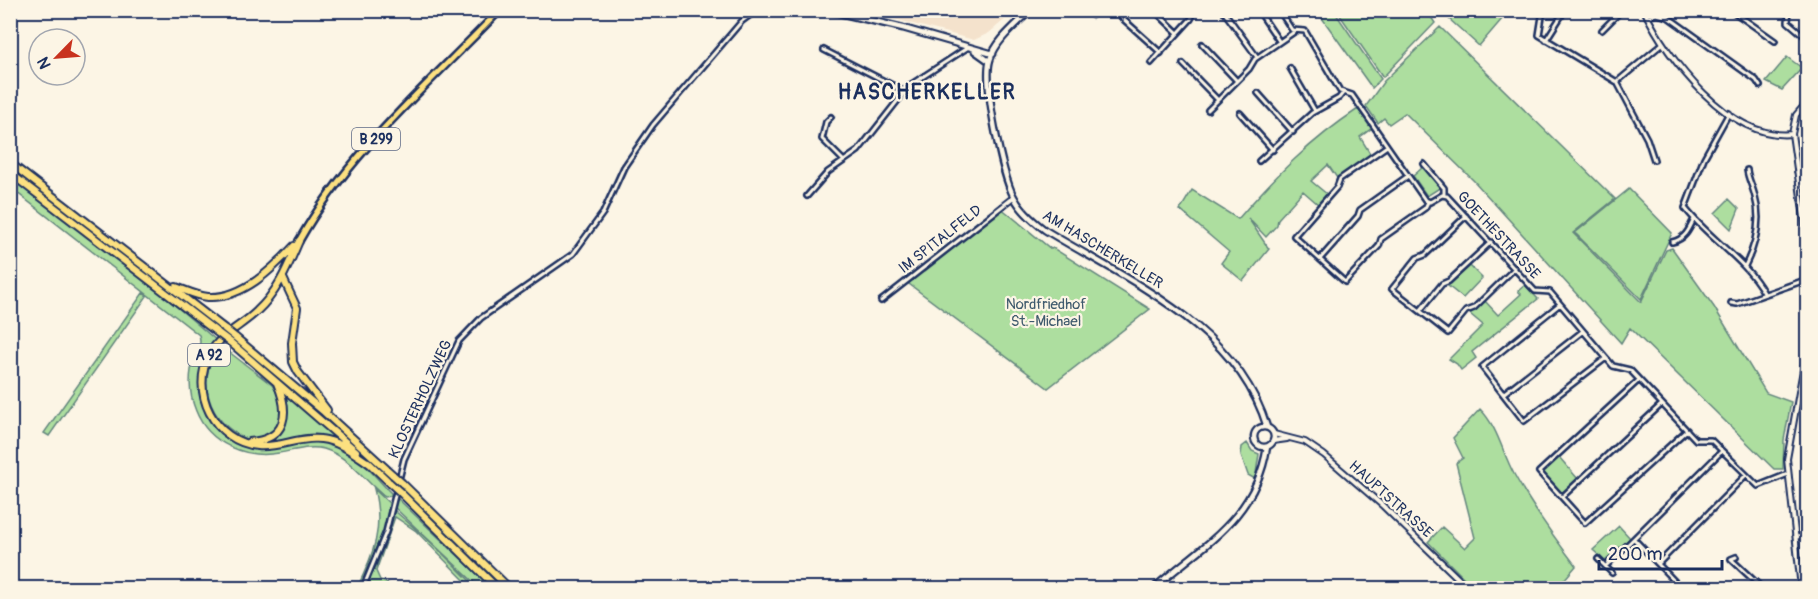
<svg xmlns="http://www.w3.org/2000/svg" width="1818" height="599" viewBox="0 0 1818 599" font-family="Pangolin,sans-serif">
<rect width="100%" height="100%" fill="#fcf5e5"/>
<filter id="ink" filterUnits="userSpaceOnUse"><feTurbulence type="fractalNoise" baseFrequency=".0167" numOctaves="2"/><feDisplacementMap in="SourceGraphic" scale="12" xChannelSelector="R" yChannelSelector="G"/><feConvolveMatrix kernelMatrix="1 2 1 2 8 2 1 2 1" color-interpolation-filters="sRGB"/></filter>
<g filter="url(#ink)">
<path fill="#f4e2cc" d="M864 11H1015L989 33 974 40Z"/>
<path fill="#adde9f" stroke="#64867e" stroke-width="1.5" d="M1317 11H1334L1381 79 1372 88Z
M1337 11H1427L1435 23 1383 77Z
M1455 11V10L1509 11 1479 46 1448 18Z
M1440 27 1615 199 1573 233 1641 302 1666 250 1672 248 1714 307 1766 393 1791 402 1784 440 1783 469H1774L1630 328 1621 343 1474 181 1405 113 1389 124 1384 118 1378 123 1366 106 1384 81Z
M1787 57 1802 68 1782 90 1766 82Z
M1358 109 1372 128 1360 137 1371 155 1337 178 1328 165 1311 181 1328 195 1319 205 1303 191 1278 219 1277 225 1266 237 1248 218 1269 249 1243 281 1221 263 1229 252 1180 210 1192 190 1238 219C1275 176 1311 140 1358 109Z
M1423 167 1441 187 1427 196 1413 176Z
M10 178 157 290 217 341C212 351 203 363 201 374 192 413 228 452 268 449 293 447 315 435 340 447 361 457 376 478 391 493V496L385 497C365 481 350 457 324 449 309 445 294 451 279 453 246 459 209 444 196 411 191 399 189 383 191 370 194 358 203 347 199 335L11 188Z
M1629 189 1672 233 1641 299 1575 233Z
M1729 199 1739 209 1731 229 1715 213Z
M1000 207 1051 249 1053 248 1150 309 1048 388 905 281Z
M1470 266 1482 278 1463 298 1448 286Z
M1525 285 1538 299 1472 352 1476 358 1461 370 1457 364 1449 359 1483 325 1470 314 1485 301 1498 315 1521 294 1518 291Z
M143 293 147 296 49 436 44 433Z
M220 345 272 385C290 410 281 439 248 440 208 422 194 381 220 345Z
M284 393 336 439 313 435 264 443C284 434 294 414 284 393Z
M1480 409C1498 427 1502 452 1514 474 1532 507 1553 536 1576 566L1557 588H1474L1428 542 1442 527 1465 548 1475 538 1456 463 1463 458 1453 438Z
M1247 443 1252 451 1259 454 1255 479 1248 475 1241 455 1242 447Z
M1559 457 1578 479 1562 494 1542 472Z
M374 489 389 503C385 534 376 561 362 588H357C374 554 384 527 374 489Z
M395 496 492 588H480L394 507Z
M395 511 436 547 477 588H472L416 531 395 517 376 571 380 580 397 588H365L378 562 392 513Z
M1619 526 1630 538 1605 561 1593 550Z"/>
<g fill="none" stroke-linecap="round" stroke-linejoin="round">
<defs>
<path id="minor" d="M1085 10 1092 15 1095 10
M1154 10 1178 33
M1258 10 1279 41
M1279 10 1292 30 1305 31 1340 91 1352 95 1425 200 1430 202 1442 195 1447 196 1535 291 1550 292 1613 366 1630 370 1696 440H1711L1758 486 1788 474
M1543 10 1539 35 1617 82 1647 139 1654 160
M1731 10 1775 41
M1789 10 1788 22 1808 39
M1225 13 1257 57
M1647 16 1657 14 1668 17 1756 80 1760 86
M1122 18 1161 53
M1602 30 1622 10
M1546 40 1565 10
M1202 44 1237 81
M824 50 904 91
M1151 63 1191 19 1195 10
M1183 64 1217 99
M1290 68 1315 111
M1618 81 1662 44
M1258 93 1293 132
M1208 110 1249 69 1255 59 1294 32
M1240 113 1273 150
M1729 113 1704 158 1685 208C1709 239 1745 259 1764 293
M831 117 826 122 822 139 844 161
M1387 146 1340 179 1337 187 1294 236 1345 282 1379 246 1381 239 1425 208 1428 202
M1259 161 1312 113 1339 98 1343 93
M1424 164 1444 188V195
M1797 171 1808 170
M807 196 828 172 858 151 910 85 967 48
M1466 216 1425 255 1417 258 1392 289 1448 333 1466 311 1474 308 1515 268
M1672 242C1685 239 1689 230 1694 219
M1320 259 1358 216 1360 210 1408 176
M1745 266C1756 244 1762 221 1755 197 1753 187 1748 179 1747 170
M881 301 1014 197
M1731 303 1737 304 1808 279
M1560 304 1482 367 1524 421 1606 358
M1420 311 1442 284 1449 281 1491 242
M1639 380 1539 472 1585 523 1687 430
M1503 394 1583 331
M1562 497 1662 404
M1797 537 1808 535
M1634 539 1681 588
M1736 557 1731 559 1762 588
M1598 559 1612 573
M1658 564 1746 475
M1606 566 1722 451
M363 588 386 532 404 459 459 341 481 318 573 254 603 213 624 167 653 125 742 21 757 10"/>
<path id="tertiary" d="M1644 10C1668 60 1730 141 1792 134
M1808 101 1796 115 1792 134 1808 246
M1274 434 1305 442 1324 455 1383 506 1468 588
M1273 441 1287 439
M1801 588 1787 459 1808 342"/>
<path id="secondary" d="M827 10 903 28 993 54
M1031 10C1016 25 996 40 990 60 983 82 1002 176 1014 197 1021 211 1033 221 1045 230 1128 281 1236 325 1267 427
M975 51 989 61
M1254 437a10 10 0 1 1 20 0a10 10 0 1 1-20 0Z
M1154 588C1203 545 1256 518 1267 447"/>
<path id="primary" d="M299 241C349 152 430 83 500 10"/>
<path id="motorway" d="M10 163 225 329
M10 173 218 333
M299 241C288 266 278 292 257 311 242 326 221 334 210 353 189 392 214 442 258 446 280 448 300 436 321 439 339 441 355 454 370 464
M283 278 297 308 292 343 293 362 298 372 327 410
M176 287C187 291 197 296 208 297 242 299 273 269 294 246
M235 337 324 412 393 475
M230 342 356 451
M249 442C287 440 290 413 277 383
M368 462 390 483
M402 483 509 588
M400 492 497 588"/>
</defs>
<use href="#minor" stroke="#1b2f5e" stroke-width="8"/>
<use href="#tertiary" stroke="#1b2f5e" stroke-width="8"/>
<use href="#secondary" stroke="#1b2f5e" stroke-width="9"/>
<use href="#primary" stroke="#1b2f5e" stroke-width="10"/>
<use href="#motorway" stroke="#1b2f5e" stroke-width="10"/>
<use href="#minor" stroke="#fcf5e5" stroke-width="3"/>
<use href="#tertiary" stroke="#fcf5e5" stroke-width="4"/>
<use href="#secondary" stroke="#fcf5e5" stroke-width="4.5"/>
<use href="#primary" stroke="#fce080" stroke-width="5"/>
<use href="#motorway" stroke="#fce080" stroke-width="6"/>
<defs>
<path id="motorway-bridge" d="M225 329 235 337
M218 333 230 342
M393 475 402 483
M390 483 400 492"/>
</defs>
<use href="#motorway-bridge" stroke="#1b2f5e" stroke-width="10" stroke-linecap="butt"/>
<use href="#motorway-bridge" stroke="#fce080" stroke-width="6"/>
</g>
</g>
<g text-anchor="middle" stroke-width="4.5" stroke-linejoin="round" paint-order="stroke">
<g fill="#fcf5e5" stroke="#5e6a86" stroke-width="1.5">
<rect x="352" y="128" width="48" height="22" rx="4.5"/>
<rect x="188" y="344" width="42" height="22" rx="4.5"/>
</g>
<g font-size="14" font-weight="bold" fill="#1b2f5e">
<text x="376" y="144">B 299</text>
<text x="209" y="360">A 92</text>
</g>
<g font-size="15" fill="#1b2f5e" stroke="#fcf5e5">
<text transform="translate(1499 235) rotate(47)" y="5">GOETHESTRASSE</text>
<text transform="translate(940 239) rotate(-38)" y="5">IM SPITALFELD</text>
<text transform="translate(1103 249) rotate(31)" y="5">AM HASCHERKELLER</text>
<text transform="translate(420 399) rotate(-65)" y="5">KLOSTERHOLZWEG</text>
<text transform="translate(1391 499) rotate(42)" y="5">HAUPTSTRASSE</text>
</g>
<g font-size="15" fill="#405b6e" stroke="#fcf5e5">
<text x="1046" y="309">Nordfriedhof<tspan x="1046" dy="17">St.-Michael</tspan></text>
</g>
<g font-size="21" font-weight="bold" letter-spacing="1.5" fill="#1b2f5e" stroke="#fcf5e5">
<text x="927" y="99">HASCHERKELLER</text>
</g>
</g>
<rect width="1818" height="599" fill="none" stroke="#fcf5e5" stroke-width="36"/>
<rect x="18" y="18" width="1782" height="563" fill="none" stroke="#1b2f5e" stroke-width="2" filter="url(#ink)"/>
<g transform="translate(57 57) rotate(245)"><circle r="28" fill="#fcf5e5" stroke="#a2a6af" stroke-width="1.5"/>
<path d="M0-4.5L10 22L0 15L-10 22Z" fill="#c8321e"/>
<text y="-9" font-size="16" font-weight="bold" text-anchor="middle" fill="#1b2f5e">N</text>
</g>
<path d="M1599 560v9h123v-9" fill="none" stroke="#1b2f5e" stroke-width="3"/>
<text x="1608" y="560" font-size="18" fill="#1b2f5e" stroke="#fcf5e5" stroke-width="4.5" paint-order="stroke">200 m</text>
</svg>
